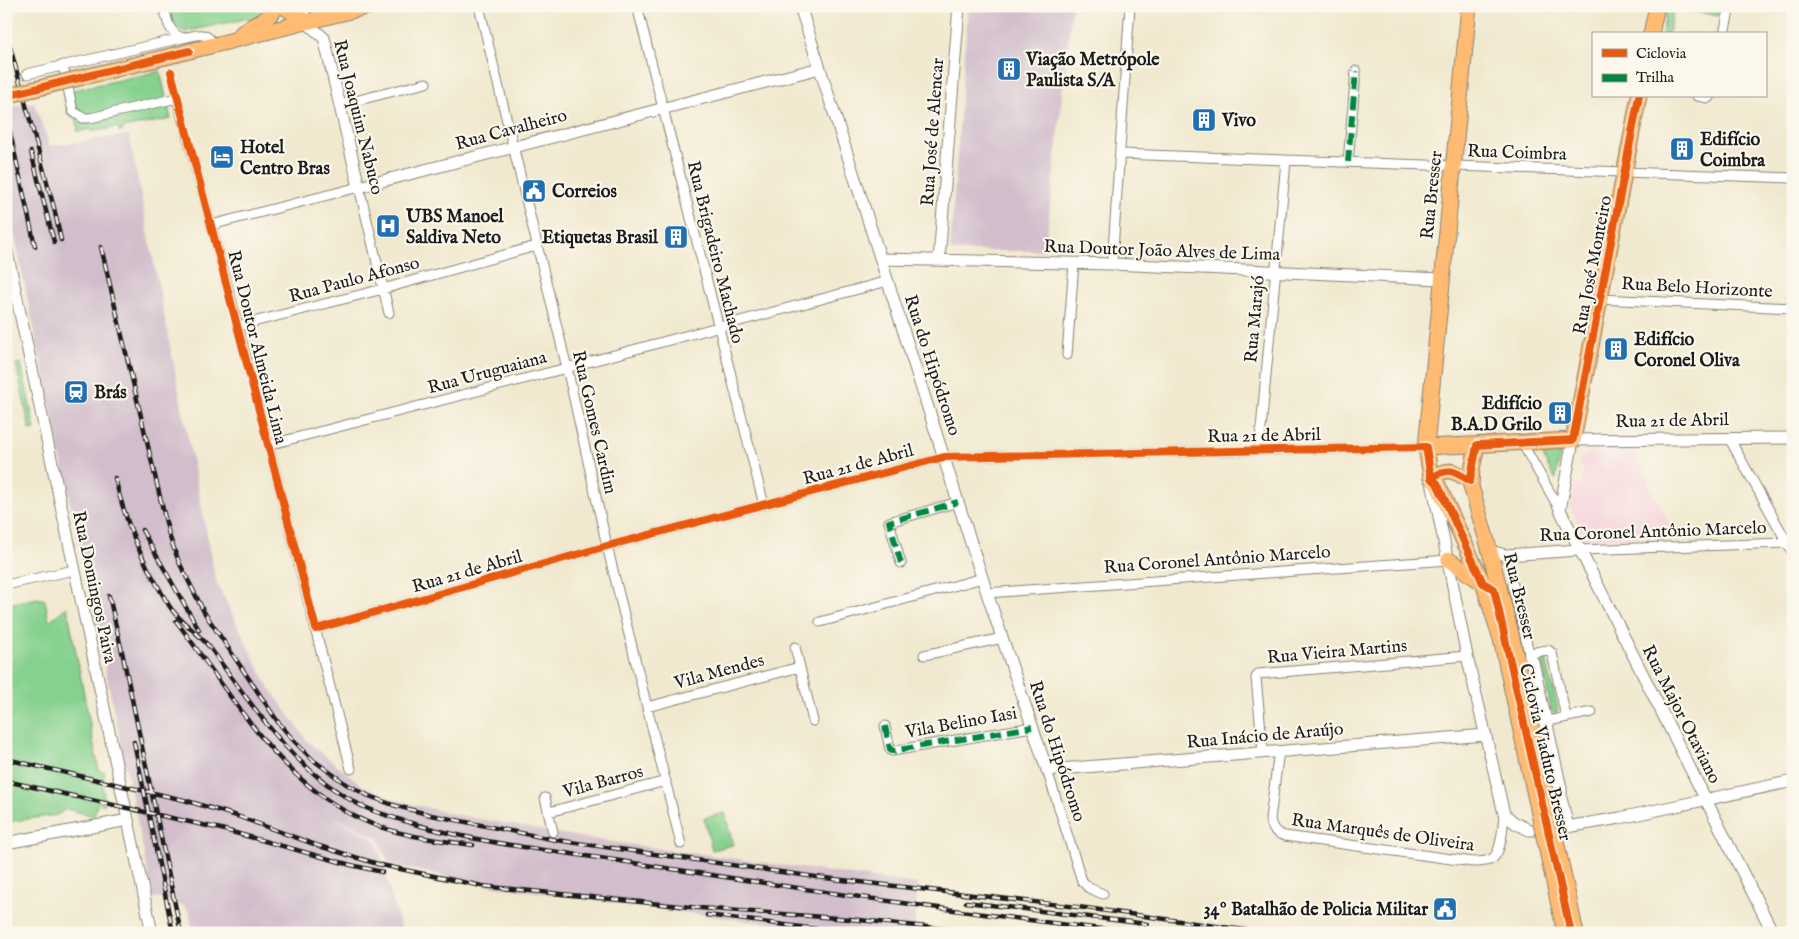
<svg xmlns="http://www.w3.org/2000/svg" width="1799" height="939" viewBox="0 0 1799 939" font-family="'IM FELL English',serif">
<rect width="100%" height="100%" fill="#fbf7ec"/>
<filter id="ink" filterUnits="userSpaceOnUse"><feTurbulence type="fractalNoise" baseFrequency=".02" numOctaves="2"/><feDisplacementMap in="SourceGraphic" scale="10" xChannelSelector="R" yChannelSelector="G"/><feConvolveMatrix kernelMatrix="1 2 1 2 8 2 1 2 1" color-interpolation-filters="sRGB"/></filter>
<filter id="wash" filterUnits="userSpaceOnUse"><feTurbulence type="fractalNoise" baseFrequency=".0096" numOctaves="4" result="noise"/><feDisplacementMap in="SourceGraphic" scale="20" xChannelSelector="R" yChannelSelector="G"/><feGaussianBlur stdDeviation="1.12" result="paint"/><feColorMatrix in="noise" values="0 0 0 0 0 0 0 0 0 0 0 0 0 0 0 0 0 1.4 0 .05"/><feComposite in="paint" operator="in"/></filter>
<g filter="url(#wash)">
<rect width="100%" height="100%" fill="#f1e9cf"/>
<path fill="#f5cfd9" d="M1588 452H1634L1675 536 1588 540 1583 536 1570 506 1575 484 1581 485 1584 468 1579 466 1581 458Z"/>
<path fill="#d1bdcb" d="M968 6H1072L1045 251H950Z
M34 103 50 146 129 135 216 581 265 681 308 742 363 786 395 800 463 816 591 839 918 884 914 933H834L493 886 443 876 389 864 378 838 338 819 318 805 340 821 376 840 402 933H193L189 912 184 906 153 897 6 195V107Z"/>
<path fill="#86d18e" stroke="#517655" d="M169 6H262L265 11 264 15 184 32 173 24Z
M1667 6H1720L1719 16 1674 8 1668 34H1662Z
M160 71 171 119 122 128 123 131 119 132 118 127 92 132 91 129 78 132 76 119 68 114 64 92Z
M21 363 35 429 30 430 16 364Z
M1540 450 1560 451 1556 479 1554 478Z
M38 598 45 600 49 621 67 607 99 771 105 772 102 785 105 802 104 805 98 802 94 816 66 809 57 815 6 822V606L8 604Z
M1543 658 1546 659 1558 710 1556 713 1553 712 1551 709 1541 659Z
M725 813 733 845 712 850 704 818Z"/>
</g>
<g filter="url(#ink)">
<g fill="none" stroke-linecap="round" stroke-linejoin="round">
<defs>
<path id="minor" d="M164 6C167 20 168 32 182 38
M479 6 567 368 607 546 681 844
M637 6 764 505
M1724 34 1730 6
M63 65 73 111 83 118H90L177 98 238 326 351 769
M27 74 182 38C199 35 204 30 215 45
M1697 96 1708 98 1710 96
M339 105 426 83
M1120 154 1793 178
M1348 162 1356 71
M211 225 359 187 389 313
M1112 264 1130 6
M1600 299 1793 308
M238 326 383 289 536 246
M1067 355 1074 263
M1729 438 1793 553
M1522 443 1560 510
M268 445 555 371 888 281
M1259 450 1286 161
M1579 550 1787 543
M901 563 889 522 958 502
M6 585 74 570
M1513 585 1529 653 1534 662 1562 788V798L1569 827
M987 593 1449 560
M820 622 983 578
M316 629 607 546 944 457 1426 447
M795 647 813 721
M1529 653 1527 663 1555 790 1562 798
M1529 653 1548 650 1552 653 1566 717
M924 655 1003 638
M647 707 800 667
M1543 722 1592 712
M885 726 890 749 892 751 1032 727
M1279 751 1270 819C1272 829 1275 833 1285 836L1473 862C1479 862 1488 862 1493 858 1502 851 1503 825 1504 814
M1263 752 1256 678 1258 674 1467 656
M1047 770 1082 881 1089 888 1103 894
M545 798 553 832
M549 812 666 781"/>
<path id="tertiary" d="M301 6 306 22 324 38 359 187 820 68
M800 6 987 593 1047 770 1486 735
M6 247 152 933
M881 259 1112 264 1441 279
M939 260 959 6
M1432 482 1467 656 1504 814 1515 823 1529 830H1549L1620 818 1793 781
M1490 551 1506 555 1579 550
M6 843 128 820
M1773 933 1560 510 1573 440 1793 438"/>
<path id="primary" d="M283 6 306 22
M1469 6 1426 447 1431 478 1437 483 1483 583 1501 639
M241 34C254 22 267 23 277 6
M1651 34 1657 6
M178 54 370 6
M1477 445 1472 469 1471 486 1489 548 1511 634
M1426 447 1573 440 1639 96
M1431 478C1448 467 1454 470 1470 481
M1449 560 1483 583"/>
</defs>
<use href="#minor" stroke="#868276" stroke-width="11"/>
<use href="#tertiary" stroke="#868276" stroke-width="13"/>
<use href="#primary" stroke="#868276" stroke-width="17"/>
<use href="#minor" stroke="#fff" stroke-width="9"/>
<use href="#tertiary" stroke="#fff" stroke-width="11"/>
<use href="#primary" stroke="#ffbb71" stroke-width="15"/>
<defs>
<path id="rail" d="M6 32 54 208 61 240
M6 114 35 246
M31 152 54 242
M101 247 169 535 179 562 204 612 278 722 295 742 313 760 346 784 369 796 393 805 431 815 556 840 816 877 1086 908 1266 933
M115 478C124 517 139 555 160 590 164 597 168 605 173 611 184 625 200 634 211 649 254 708 294 771 360 805 376 813 395 818 411 823 477 843 546 850 614 860 787 887 961 913 1136 933
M142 530 199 630
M109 596 123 656 181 933
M176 621C230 691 274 776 356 817 392 835 434 840 473 845
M134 742 173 933
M6 759 184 800 237 816 319 846 381 865 482 886 700 908 850 919 984 933
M6 781 221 829 351 865 382 872
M966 902 1147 924
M707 915 848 933"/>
</defs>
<use href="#rail" stroke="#1c1c1c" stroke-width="4.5"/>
<use href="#rail" stroke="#fbf7ec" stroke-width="2.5" stroke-dasharray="8" stroke-linecap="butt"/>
<defs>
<path id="primary-bridge" d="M6 96 178 54
M1511 634 1576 933
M1501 639 1565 933"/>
</defs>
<use href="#primary-bridge" stroke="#868276" stroke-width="17" stroke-linecap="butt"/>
<use href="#primary-bridge" stroke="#ffbb71" stroke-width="15"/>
<path stroke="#00873e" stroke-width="6" stroke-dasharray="12 6" stroke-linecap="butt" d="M1348 162 1356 71
M901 563 889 522 958 502
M885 726 890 749 892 751 1032 727"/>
<defs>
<path id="cycleway" d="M171 72 316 629 607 546 944 457 1426 447 1431 478 1437 483 1483 583 1494 589 1571 933
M6 96 189 51
M1431 478C1448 467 1454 470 1470 481L1477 445 1573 440 1639 96"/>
</defs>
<use href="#cycleway" stroke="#fbf7ec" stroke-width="11"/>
<use href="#cycleway" stroke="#e8590c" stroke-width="8"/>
</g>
</g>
<defs>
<symbol id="building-square" viewBox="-11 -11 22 22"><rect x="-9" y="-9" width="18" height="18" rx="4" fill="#1f6fb2" stroke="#fbf7ec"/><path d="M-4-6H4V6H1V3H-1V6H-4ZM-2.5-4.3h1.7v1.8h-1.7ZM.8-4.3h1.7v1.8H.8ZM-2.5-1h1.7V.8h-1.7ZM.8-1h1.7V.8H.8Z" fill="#fff"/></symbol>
<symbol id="hotel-square" viewBox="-11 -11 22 22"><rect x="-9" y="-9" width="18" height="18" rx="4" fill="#1f6fb2" stroke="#fbf7ec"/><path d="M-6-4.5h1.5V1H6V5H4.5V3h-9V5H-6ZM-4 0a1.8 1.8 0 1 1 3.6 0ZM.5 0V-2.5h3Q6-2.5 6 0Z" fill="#fff"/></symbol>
<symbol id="civic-square" viewBox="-11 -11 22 22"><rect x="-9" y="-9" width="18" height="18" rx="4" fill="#1f6fb2" stroke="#fbf7ec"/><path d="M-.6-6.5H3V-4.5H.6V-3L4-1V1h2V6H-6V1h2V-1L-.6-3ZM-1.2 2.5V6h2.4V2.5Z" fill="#fff"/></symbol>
<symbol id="hospital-square" viewBox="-11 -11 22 22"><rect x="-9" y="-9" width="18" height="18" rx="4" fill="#1f6fb2" stroke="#fbf7ec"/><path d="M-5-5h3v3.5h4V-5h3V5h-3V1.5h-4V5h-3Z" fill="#fff"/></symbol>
<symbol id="station-square" viewBox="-11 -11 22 22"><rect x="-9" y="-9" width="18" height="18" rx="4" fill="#1f6fb2" stroke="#fbf7ec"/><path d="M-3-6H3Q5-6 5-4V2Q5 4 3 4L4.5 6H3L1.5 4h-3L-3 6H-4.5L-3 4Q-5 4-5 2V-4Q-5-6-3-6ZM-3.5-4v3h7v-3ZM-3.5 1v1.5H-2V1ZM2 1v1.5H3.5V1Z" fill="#fff"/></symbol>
</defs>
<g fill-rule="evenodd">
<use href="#building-square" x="995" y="55" width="28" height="28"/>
<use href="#building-square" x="1190" y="106" width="28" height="28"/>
<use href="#building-square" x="1668" y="135" width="28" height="28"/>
<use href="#hotel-square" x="208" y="143" width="28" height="28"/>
<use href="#civic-square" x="520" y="177" width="28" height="28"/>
<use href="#hospital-square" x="374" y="212" width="28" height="28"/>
<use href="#building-square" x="662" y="223" width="28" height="28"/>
<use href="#building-square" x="1602" y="335" width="28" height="28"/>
<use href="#station-square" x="62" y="378" width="28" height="28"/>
<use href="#building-square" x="1546" y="399" width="28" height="28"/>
<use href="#civic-square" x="1431" y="895" width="28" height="28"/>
</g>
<g text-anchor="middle" stroke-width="4.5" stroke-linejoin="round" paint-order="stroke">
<g font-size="18" font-weight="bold" fill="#1c1c1c" stroke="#fbf7ec" text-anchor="start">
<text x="1026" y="65">Viação Metrópole<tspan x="1026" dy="21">Paulista S/A</tspan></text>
<text x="1222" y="126">Vivo</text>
<text x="1700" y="145">Edifício<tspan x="1700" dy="21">Coimbra</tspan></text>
<text x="240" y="153">Hotel<tspan x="240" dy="21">Centro Bras</tspan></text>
<text x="552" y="197">Correios</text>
<text x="406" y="222">UBS Manoel<tspan x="406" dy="21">Saldiva Neto</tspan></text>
<text x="658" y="243" text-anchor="end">Etiquetas Brasil</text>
<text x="1634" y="345">Edifício<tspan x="1634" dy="21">Coronel Oliva</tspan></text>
<text x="94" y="398">Brás</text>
<text x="1542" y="409" text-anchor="end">Edifício<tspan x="1542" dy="21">B.A.D Grilo</tspan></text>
<text x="1428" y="915" text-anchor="end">34º Batalhão de Policia Militar</text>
</g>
<g font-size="18" fill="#1c1c1c" stroke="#fbf7ec">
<text transform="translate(359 117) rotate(76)" y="6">Rua Joaquim Nabuco</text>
<text transform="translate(511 129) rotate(-15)" y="6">Rua Cavalheiro</text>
<text transform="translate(932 132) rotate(-86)" y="6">Rua José de Alencar</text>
<text transform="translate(1517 152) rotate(2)" y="6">Rua Coimbra</text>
<text transform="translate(1431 195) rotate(-84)" y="6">Rua Bresser</text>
<text transform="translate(1162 250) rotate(2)" y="6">Rua Doutor João Alves de Lima</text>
<text transform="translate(716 252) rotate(76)" y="6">Rua Brigadeiro Machado</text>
<text transform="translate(1592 265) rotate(-79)" y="6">Rua José Monteiro</text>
<text transform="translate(354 279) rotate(-15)" y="6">Rua Paulo Afonso</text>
<text transform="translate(1697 287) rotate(3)" y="6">Rua Belo Horizonte</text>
<text transform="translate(1254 319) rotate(-85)" y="6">Rua Marajó</text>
<text transform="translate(258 347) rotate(76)" y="6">Rua Doutor Almeida Lima</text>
<text transform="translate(933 365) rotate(72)" y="6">Rua do Hipódromo</text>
<text transform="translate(487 372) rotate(-15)" y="6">Rua Uruguaiana</text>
<text transform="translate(1672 420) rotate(-1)" y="6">Rua 21 de Abril</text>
<text transform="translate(595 422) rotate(77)" y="6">Rua Gomes Cardim</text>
<text transform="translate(1264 435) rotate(-1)" y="6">Rua 21 de Abril</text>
<text transform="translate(858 464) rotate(-15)" y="6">Rua 21 de Abril</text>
<text transform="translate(1653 531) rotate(-2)" y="6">Rua Coronel Antônio Marcelo</text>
<text transform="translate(1217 559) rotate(-4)" y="6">Rua Coronel Antônio Marcelo</text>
<text transform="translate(467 571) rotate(-16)" y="6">Rua 21 de Abril</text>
<text transform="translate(95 587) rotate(78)" y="6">Rua Domingos Paiva</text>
<text transform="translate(1520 596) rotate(76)" y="6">Rua Bresser</text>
<text transform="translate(1337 651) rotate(-5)" y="6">Rua Vieira Martins</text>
<text transform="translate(719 671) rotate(-15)" y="6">Vila Mendes</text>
<text transform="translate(1682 714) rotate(63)" y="6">Rua Major Otaviano</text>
<text transform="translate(961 722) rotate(-10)" y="6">Vila Belino Iasi</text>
<text transform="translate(1265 735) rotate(-5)" y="6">Rua Inácio de Araújo</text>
<text transform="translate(1058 751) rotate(72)" y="6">Rua do Hipódromo</text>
<text transform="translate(1546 752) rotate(77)" y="6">Ciclovia Viaduto Bresser</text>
<text transform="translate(603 781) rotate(-15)" y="6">Vila Barros</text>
<text transform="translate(1383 832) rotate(8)" y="6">Rua Marquês de Oliveira</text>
</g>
</g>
<rect width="1799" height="939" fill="none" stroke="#fbf7ec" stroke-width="25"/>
<rect x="1592" y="32" width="175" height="65" fill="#fbf7ec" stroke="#a29f99"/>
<rect x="1602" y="49" width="25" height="8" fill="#e8590c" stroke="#a29f99"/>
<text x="1636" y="58" font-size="15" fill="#1c1c1c">Ciclovia</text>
<rect x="1602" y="74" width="25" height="8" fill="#00873e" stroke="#a29f99"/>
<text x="1636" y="82" font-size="15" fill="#1c1c1c">Trilha</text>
</svg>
